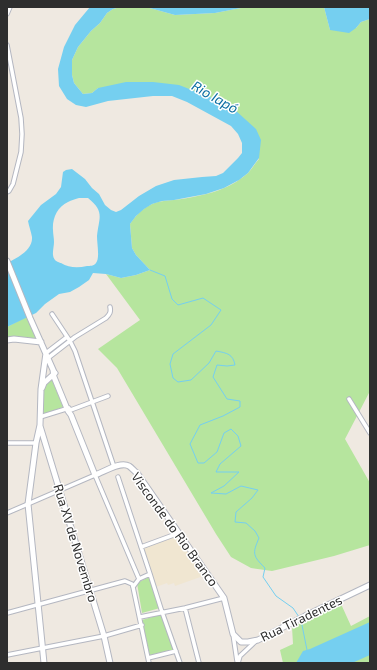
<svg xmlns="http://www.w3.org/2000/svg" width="377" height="670" viewBox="0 0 377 670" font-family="'Exo 2',sans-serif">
<rect width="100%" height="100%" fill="#efe9e1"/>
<path fill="#f0e6d1" d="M177 535 206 575 175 586 174 583 168 585 167 583 156 587 143 548Z"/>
<path fill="#b6e59e" d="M120 7H146L175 15 215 13 246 7H324L330 30 356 28 361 22 370 19V391L345 439 370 483V545L334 556 272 571 251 568 231 557 216 534 117 368 98 349 140 320 106 274 121 278 136 275 150 270 136 255 132 248 130 224C134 218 139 212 145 208 155 201 162 201 174 200 189 198 211 194 224 188 232 185 241 179 248 173 252 169 255 163 259 159L210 97 98 88 92 93 83 94 74 83 72 75V60L78 47 91 31 100 23 107 13 113 9Z
M28 316 38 340 7 338V327Z
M52 380 63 407 41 416 44 385 47 382Z
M149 577 160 608 142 613 137 583Z
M341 604 351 626 370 616V663H283L280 650 293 644 292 627Z
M162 614 174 650 150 657 142 620Z"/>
<path fill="#75cff0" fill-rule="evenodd" d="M90 7H120L113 9 107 13 100 23 91 31 78 47 72 60V75L74 83 83 94 92 93 98 88 126 82H153L179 85 210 97 235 110 256 129 261 140 259 158 248 173 239 180 224 188 206 194 174 200 162 201 152 204 144 209 136 216 130 224 132 248 136 255 150 270 136 275 121 278 106 274 93 273 89 280 79 287 70 292 59 294 45 304 36 313 7 327V263C17 258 33 250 32 237 31 232 29 226 28 221L41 205 56 194 61 187 63 172 66 170 72 169 85 179 92 188 99 194 105 205 111 210 116 212 121 210 139 196 156 186 174 180 202 177 216 176 223 173 238 158 242 153V143L238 134 231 126 187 102 172 96H153L108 101 86 107 76 105 67 99 59 86 58 69 64 47 75 25ZM79 198H88C105 212 99 217 97 236 97 244 100 258 96 263 94 266 90 266 87 266 78 268 69 268 61 263 60 263 56 261 55 260 51 255 54 248 54 242 54 238 53 234 53 230 52 219 57 207 68 202 71 200 76 199 79 198Z
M146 7H246L215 13 175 15Z
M324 7H370V19L361 22 356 28 349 33 330 30Z
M370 622V655L352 663H296L303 651 310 649Z"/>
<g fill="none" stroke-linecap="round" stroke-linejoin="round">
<path stroke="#75cff0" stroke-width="1" d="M150 270 165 276 172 299 178 305 203 298 221 310 211 325 173 354 170 364 173 378 178 382 191 380 209 363 216 351C227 353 233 354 235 365L227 366 217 365 213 377 227 399 240 401V407L223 416 200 425 190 444 198 463H204L217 452 224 433 231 429 238 436 241 446 220 464 216 472H239L224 486 211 493 226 494 241 486 258 490 252 498 236 512 235 522 246 523 255 531 259 538C252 554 253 556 265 568L263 577 276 596 293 608 299 617
M301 620 307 650"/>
<defs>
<path id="street" d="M7 14 10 7
M7 45 21 118 22 134 21 152 13 184 9 191 7 192
M52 314 70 341 75 351 114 467
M46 353 67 337
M48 358 75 337 106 318C110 314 111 312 110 307
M349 399 370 433
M68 411 108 396
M40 417 69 408
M7 443H36
M118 477 150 574 162 612 180 663
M7 513 95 475 139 579
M141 547 179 533
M133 587 139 579 150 574
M185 608 199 663
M7 613 125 581 132 584 133 587 149 663
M140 617 185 608 224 598
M233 634 237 661
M7 655 104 636 142 625
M148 658 176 651
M238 663 240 656 257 640"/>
<path id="secondary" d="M7 261 30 318 54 372
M7 340 14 339 41 342
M53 370 54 377 68 411 71 415 95 475C104 472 120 461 129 466 132 468 134 471 137 473L224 598 233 634 241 642H248L258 640 305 616 370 585
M42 388 44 383 55 373
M40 426 104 636 110 663
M44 663 28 504 36 443 40 425 41 389 46 353"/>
</defs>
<use href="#street" stroke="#b4b7c1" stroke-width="5.5"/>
<use href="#secondary" stroke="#b4b7c1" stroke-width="7"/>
<use href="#street" stroke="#fff" stroke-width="3.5"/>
<use href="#secondary" stroke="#fff" stroke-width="5"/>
</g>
<g text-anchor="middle" stroke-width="3" stroke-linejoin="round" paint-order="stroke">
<g font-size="13" fill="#2e2e2e" stroke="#fff">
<text transform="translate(175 529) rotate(54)" y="5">Visconde do Rio Branco</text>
<text transform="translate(76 543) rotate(73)" y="5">Rua XV de Novembro</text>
<text transform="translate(301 618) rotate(-26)" y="5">Rua Tiradentes</text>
</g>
<g font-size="14" font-style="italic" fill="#0d6fa3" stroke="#fff">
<text transform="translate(215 97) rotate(30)" y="5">Rio Iapó</text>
</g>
</g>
<rect width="377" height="670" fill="none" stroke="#2e2e2e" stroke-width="16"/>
</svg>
